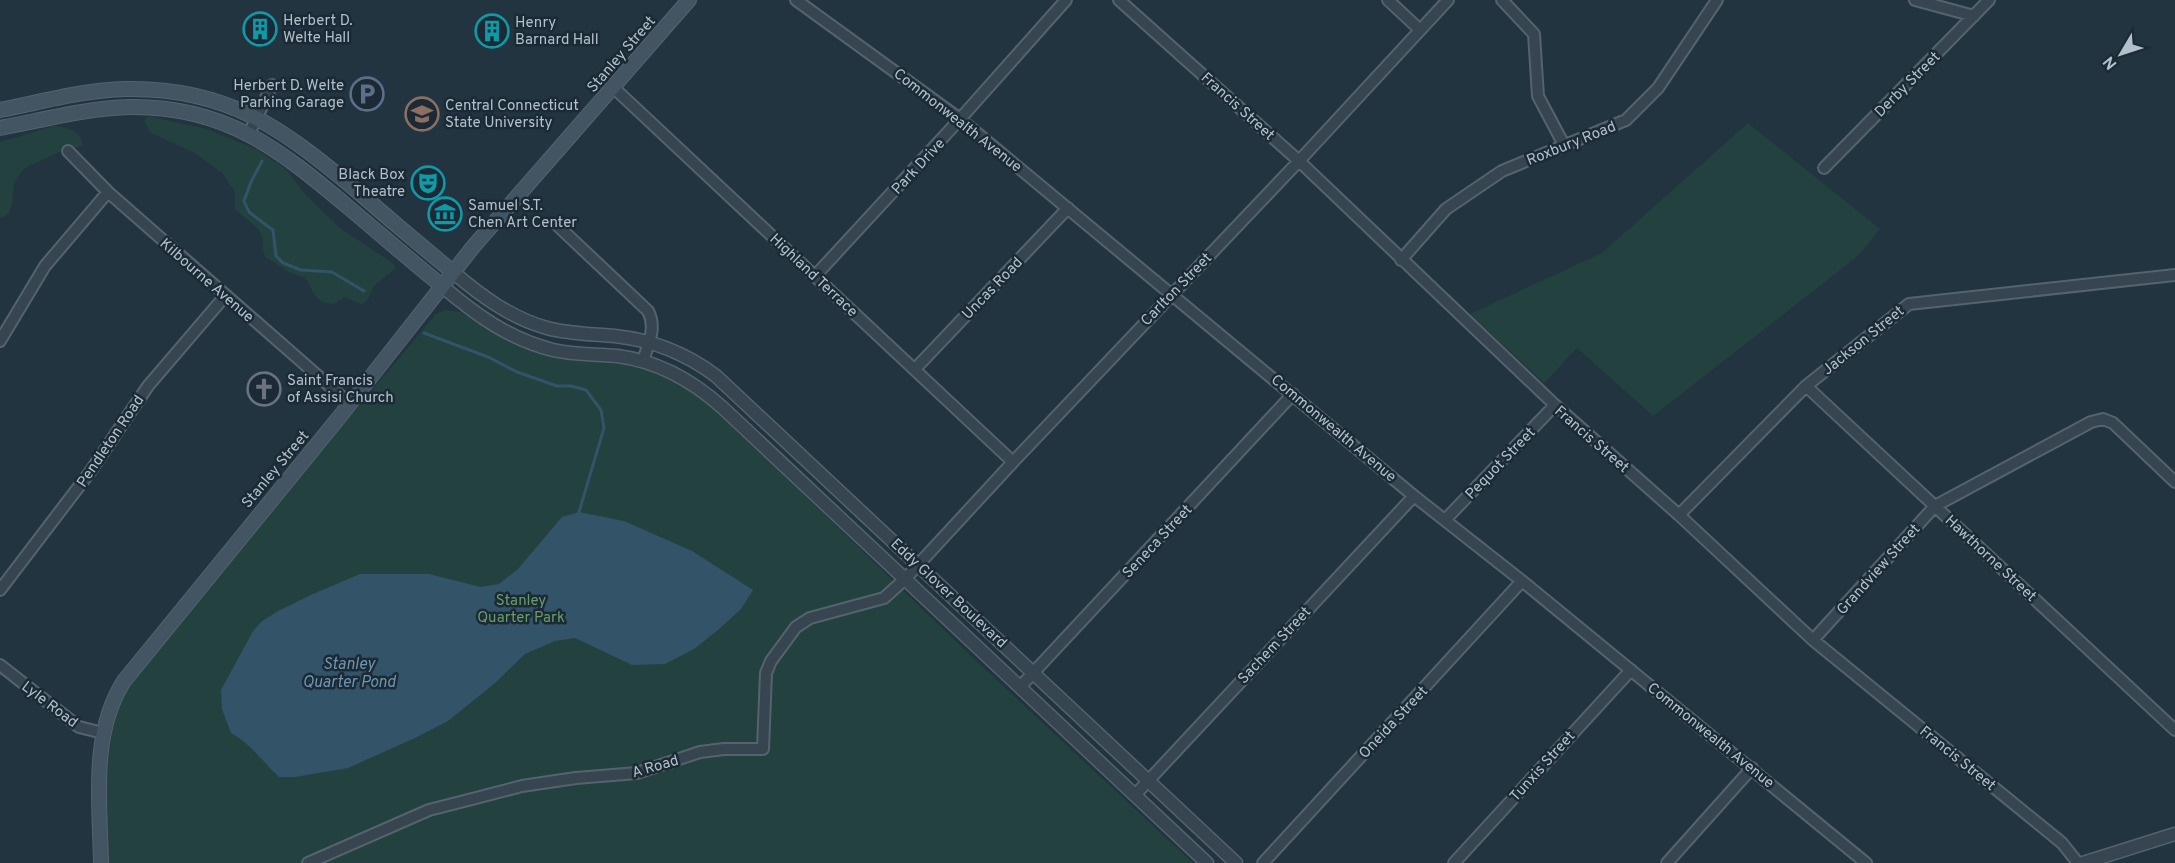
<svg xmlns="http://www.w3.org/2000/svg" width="2175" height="863" viewBox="0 0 2175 863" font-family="Overpass,sans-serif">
<rect width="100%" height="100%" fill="#213440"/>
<path fill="#23413f" d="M148 116 207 129 256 149 285 168 305 194 340 228 394 264 395 269 374 286 368 299 362 305 345 297 334 304C316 305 312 289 305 277 286 274 283 266 266 258L262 249C269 230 245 220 235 209V192L223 174 195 153 151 133 144 121Z
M1748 123 1880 229 1857 257 1653 416 1577 348 1544 383 1470 314 1602 253Z
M54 126C65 127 83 131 82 145L79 147 66 149 27 167 22 171 14 184 12 203 9 213 4 217H0V142Z
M445 310 461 312 509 342 540 353 581 361 638 366 669 377 706 400 971 656 1193 863H108C108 813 101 757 118 710 134 667 180 621 209 586 284 494 360 405 436 314Z"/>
<path fill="#335369" d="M579 512 624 521 692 551 753 590 741 609 718 630 694 649 665 664 632 665 575 638 555 641 525 654 494 684 448 721 415 738 348 768 295 777H279C263 762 250 743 231 733L222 709 221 690 253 631 261 622 278 611 313 594 360 574H429L481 587 499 584 518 569 562 517Z"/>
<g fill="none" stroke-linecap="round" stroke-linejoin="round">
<path stroke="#335369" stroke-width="3" d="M262 161 251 182 244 201 249 212 273 230 276 256 283 263 301 270 332 272 364 291
M424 333 488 357 517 372 557 386H571L586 390 601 410 604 428 579 512"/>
<defs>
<path id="minor" d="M796 0 960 119 1414 496 1522 581 1866 863
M1119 0 1299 161 1555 405 1679 515 1813 640 2062 843 2078 863
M1388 0 1420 30
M1502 0 1534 34 1538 96 1564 145
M1915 0 1974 16
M614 88 1013 462
M249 134 272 85
M68 151 108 192 350 404
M1824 168 1989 0
M558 226 648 311C657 328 648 344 643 361
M1401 260 1446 209 1502 171 1626 120 1658 88 1717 0
M815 276 960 119 1066 0
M0 341 45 266 108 192
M915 369 1068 208
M1806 386 2175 730
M1679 515 1806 386 1909 304 2175 275
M1445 520 1555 405
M0 590 90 472 148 386 225 296
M1813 640 1935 506 2091 422 2103 419 2113 423 2175 482
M0 665 79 727 103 733
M1020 687 1293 394
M1135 795 1414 496
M308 863 429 810 476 798 522 786 576 778 637 773 700 752 724 749H763L766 673 771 661 796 627 810 618 884 598 905 579 1013 462 1299 161 1448 0
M1263 863 1522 581
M1454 863 1631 670
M1667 863 1752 768"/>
<path id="tertiary" d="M453 272C481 296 511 318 547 328 569 334 592 334 615 336 652 340 687 354 716 376L1236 863
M442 286C476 315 509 339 553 350 574 355 596 354 617 356 658 361 693 381 723 408L1207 863
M2083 863 2175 834"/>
<path id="secondary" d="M0 110C41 102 83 90 125 89 227 87 282 128 356 190 388 218 420 245 453 272
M0 128C43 120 87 108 130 107 226 106 279 149 348 207 379 233 410 260 442 286
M101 863C100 803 90 734 124 681L341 415 473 247 689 0"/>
</defs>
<use href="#minor" stroke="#54636d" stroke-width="14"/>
<use href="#tertiary" stroke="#54636d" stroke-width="15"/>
<use href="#secondary" stroke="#54636d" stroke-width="16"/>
<use href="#minor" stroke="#364550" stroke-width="10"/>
<use href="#tertiary" stroke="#364550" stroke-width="12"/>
<use href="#secondary" stroke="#435563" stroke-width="14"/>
</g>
<defs>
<symbol id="building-ring" viewBox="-11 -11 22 22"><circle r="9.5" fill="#1b2a34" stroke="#0f9aa8" stroke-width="1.5"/><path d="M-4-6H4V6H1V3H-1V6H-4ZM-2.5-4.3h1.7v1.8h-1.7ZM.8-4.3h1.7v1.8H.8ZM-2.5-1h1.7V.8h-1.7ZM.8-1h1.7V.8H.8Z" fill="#0f9aa8"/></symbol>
<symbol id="parking-ring" viewBox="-11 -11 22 22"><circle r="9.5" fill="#1b2a34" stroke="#5c6f8a" stroke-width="1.5"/><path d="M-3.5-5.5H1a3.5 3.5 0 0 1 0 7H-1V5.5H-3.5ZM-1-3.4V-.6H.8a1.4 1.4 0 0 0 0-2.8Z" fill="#5c6f8a"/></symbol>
<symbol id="university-ring" viewBox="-11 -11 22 22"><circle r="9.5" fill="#1b2a34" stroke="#8d6e63" stroke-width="1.5"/><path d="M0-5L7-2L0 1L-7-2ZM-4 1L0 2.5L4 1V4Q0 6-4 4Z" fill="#8d6e63"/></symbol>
<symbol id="theatre-ring" viewBox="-11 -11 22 22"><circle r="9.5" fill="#1b2a34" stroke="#0f9aa8" stroke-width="1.5"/><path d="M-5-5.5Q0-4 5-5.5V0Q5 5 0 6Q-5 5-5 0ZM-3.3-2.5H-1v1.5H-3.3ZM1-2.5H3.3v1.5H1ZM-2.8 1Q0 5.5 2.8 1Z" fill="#0f9aa8"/></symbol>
<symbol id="museum-ring" viewBox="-11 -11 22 22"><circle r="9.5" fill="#1b2a34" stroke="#0f9aa8" stroke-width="1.5"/><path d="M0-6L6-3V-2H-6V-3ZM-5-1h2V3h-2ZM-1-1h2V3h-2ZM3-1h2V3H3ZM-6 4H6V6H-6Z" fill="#0f9aa8"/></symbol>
<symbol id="church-ring" viewBox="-11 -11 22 22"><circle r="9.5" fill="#1b2a34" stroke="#6b7280" stroke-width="1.5"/><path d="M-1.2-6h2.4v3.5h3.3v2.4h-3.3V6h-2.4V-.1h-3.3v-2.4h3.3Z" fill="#6b7280"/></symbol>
</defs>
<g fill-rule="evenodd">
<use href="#building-ring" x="241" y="10" width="38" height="38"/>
<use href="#building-ring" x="473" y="12" width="38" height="38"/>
<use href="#parking-ring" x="348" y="75" width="38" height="38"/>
<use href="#university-ring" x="403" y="95" width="38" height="38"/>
<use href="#theatre-ring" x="409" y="164" width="38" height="38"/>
<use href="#museum-ring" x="426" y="195" width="38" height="38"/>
<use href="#church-ring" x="245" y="370" width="38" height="38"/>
</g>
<g text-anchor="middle" stroke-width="5" stroke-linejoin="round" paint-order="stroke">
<g font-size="15" fill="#b1c0cb" stroke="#1b2a34" text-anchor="start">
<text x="283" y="25">Herbert D.<tspan x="283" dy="17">Welte Hall</tspan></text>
<text x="515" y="27">Henry<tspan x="515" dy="17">Barnard Hall</tspan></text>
<text x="344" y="90" text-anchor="end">Herbert D. Welte<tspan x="344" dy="17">Parking Garage</tspan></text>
<text x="445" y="110">Central Connecticut<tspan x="445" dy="17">State University</tspan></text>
<text x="405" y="179" text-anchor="end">Black Box<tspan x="405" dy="17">Theatre</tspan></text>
<text x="468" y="210">Samuel S.T.<tspan x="468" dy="17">Chen Art Center</tspan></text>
<text x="287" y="385">Saint Francis<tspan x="287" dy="17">of Assisi Church</tspan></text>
</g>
<g font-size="15" fill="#b1c0cb" stroke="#1b2a34">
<text transform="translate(621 54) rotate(-49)" y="5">Stanley Street</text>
<text transform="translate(1907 84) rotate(-45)" y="5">Derby Street</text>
<text transform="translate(1238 106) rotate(42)" y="5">Francis Street</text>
<text transform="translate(958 120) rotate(38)" y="5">Commonwealth Avenue</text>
<text transform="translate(1571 143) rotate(-22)" y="5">Roxbury Road</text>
<text transform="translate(918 166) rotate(-47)" y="5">Park Drive</text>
<text transform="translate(814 275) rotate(43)" y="5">Highland Terrace</text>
<text transform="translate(207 280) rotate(41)" y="5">Kilbourne Avenue</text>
<text transform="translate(992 288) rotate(-46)" y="5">Uncas Road</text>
<text transform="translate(1176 289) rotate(-46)" y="5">Carlton Street</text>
<text transform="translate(1863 340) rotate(-39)" y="5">Jackson Street</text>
<text transform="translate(1334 428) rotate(40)" y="5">Commonwealth Avenue</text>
<text transform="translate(1592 439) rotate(41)" y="5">Francis Street</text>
<text transform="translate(110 441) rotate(-56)" y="5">Pendleton Road</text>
<text transform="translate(1500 463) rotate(-46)" y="5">Pequot Street</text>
<text transform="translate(275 469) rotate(-50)" y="5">Stanley Street</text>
<text transform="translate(1157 541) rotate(-47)" y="5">Seneca Street</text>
<text transform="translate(1991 558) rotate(43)" y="5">Hawthorne Street</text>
<text transform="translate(1878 569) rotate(-48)" y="5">Grandview Street</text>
<text transform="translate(949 593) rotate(43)" y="5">Eddy Glover Boulevard</text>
<text transform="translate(1274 645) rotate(-47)" y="5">Sachem Street</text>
<text transform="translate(50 704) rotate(37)" y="5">Lyle Road</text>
<text transform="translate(1393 722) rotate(-47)" y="5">Oneida Street</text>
<text transform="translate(1711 735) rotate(39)" y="5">Commonwealth Avenue</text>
<text transform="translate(1958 758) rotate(39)" y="5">Francis Street</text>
<text transform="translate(655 766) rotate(-16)" y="5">A Road</text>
<text transform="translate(1542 766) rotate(-48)" y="5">Tunxis Street</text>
</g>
<g font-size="15" fill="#669e69" stroke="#1b2a34">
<text x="521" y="605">Stanley<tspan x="521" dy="17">Quarter Park</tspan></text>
</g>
<g font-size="16" font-style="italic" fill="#6f96b1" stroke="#1b2a34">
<text x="349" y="669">Stanley<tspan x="349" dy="18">Quarter Pond</tspan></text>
</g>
</g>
<g transform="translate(2121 54) rotate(231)" stroke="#1b2a34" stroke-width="4.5" paint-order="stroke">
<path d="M0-4.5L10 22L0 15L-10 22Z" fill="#b1c0cb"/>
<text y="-9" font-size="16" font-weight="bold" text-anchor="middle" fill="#b1c0cb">N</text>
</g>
</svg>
